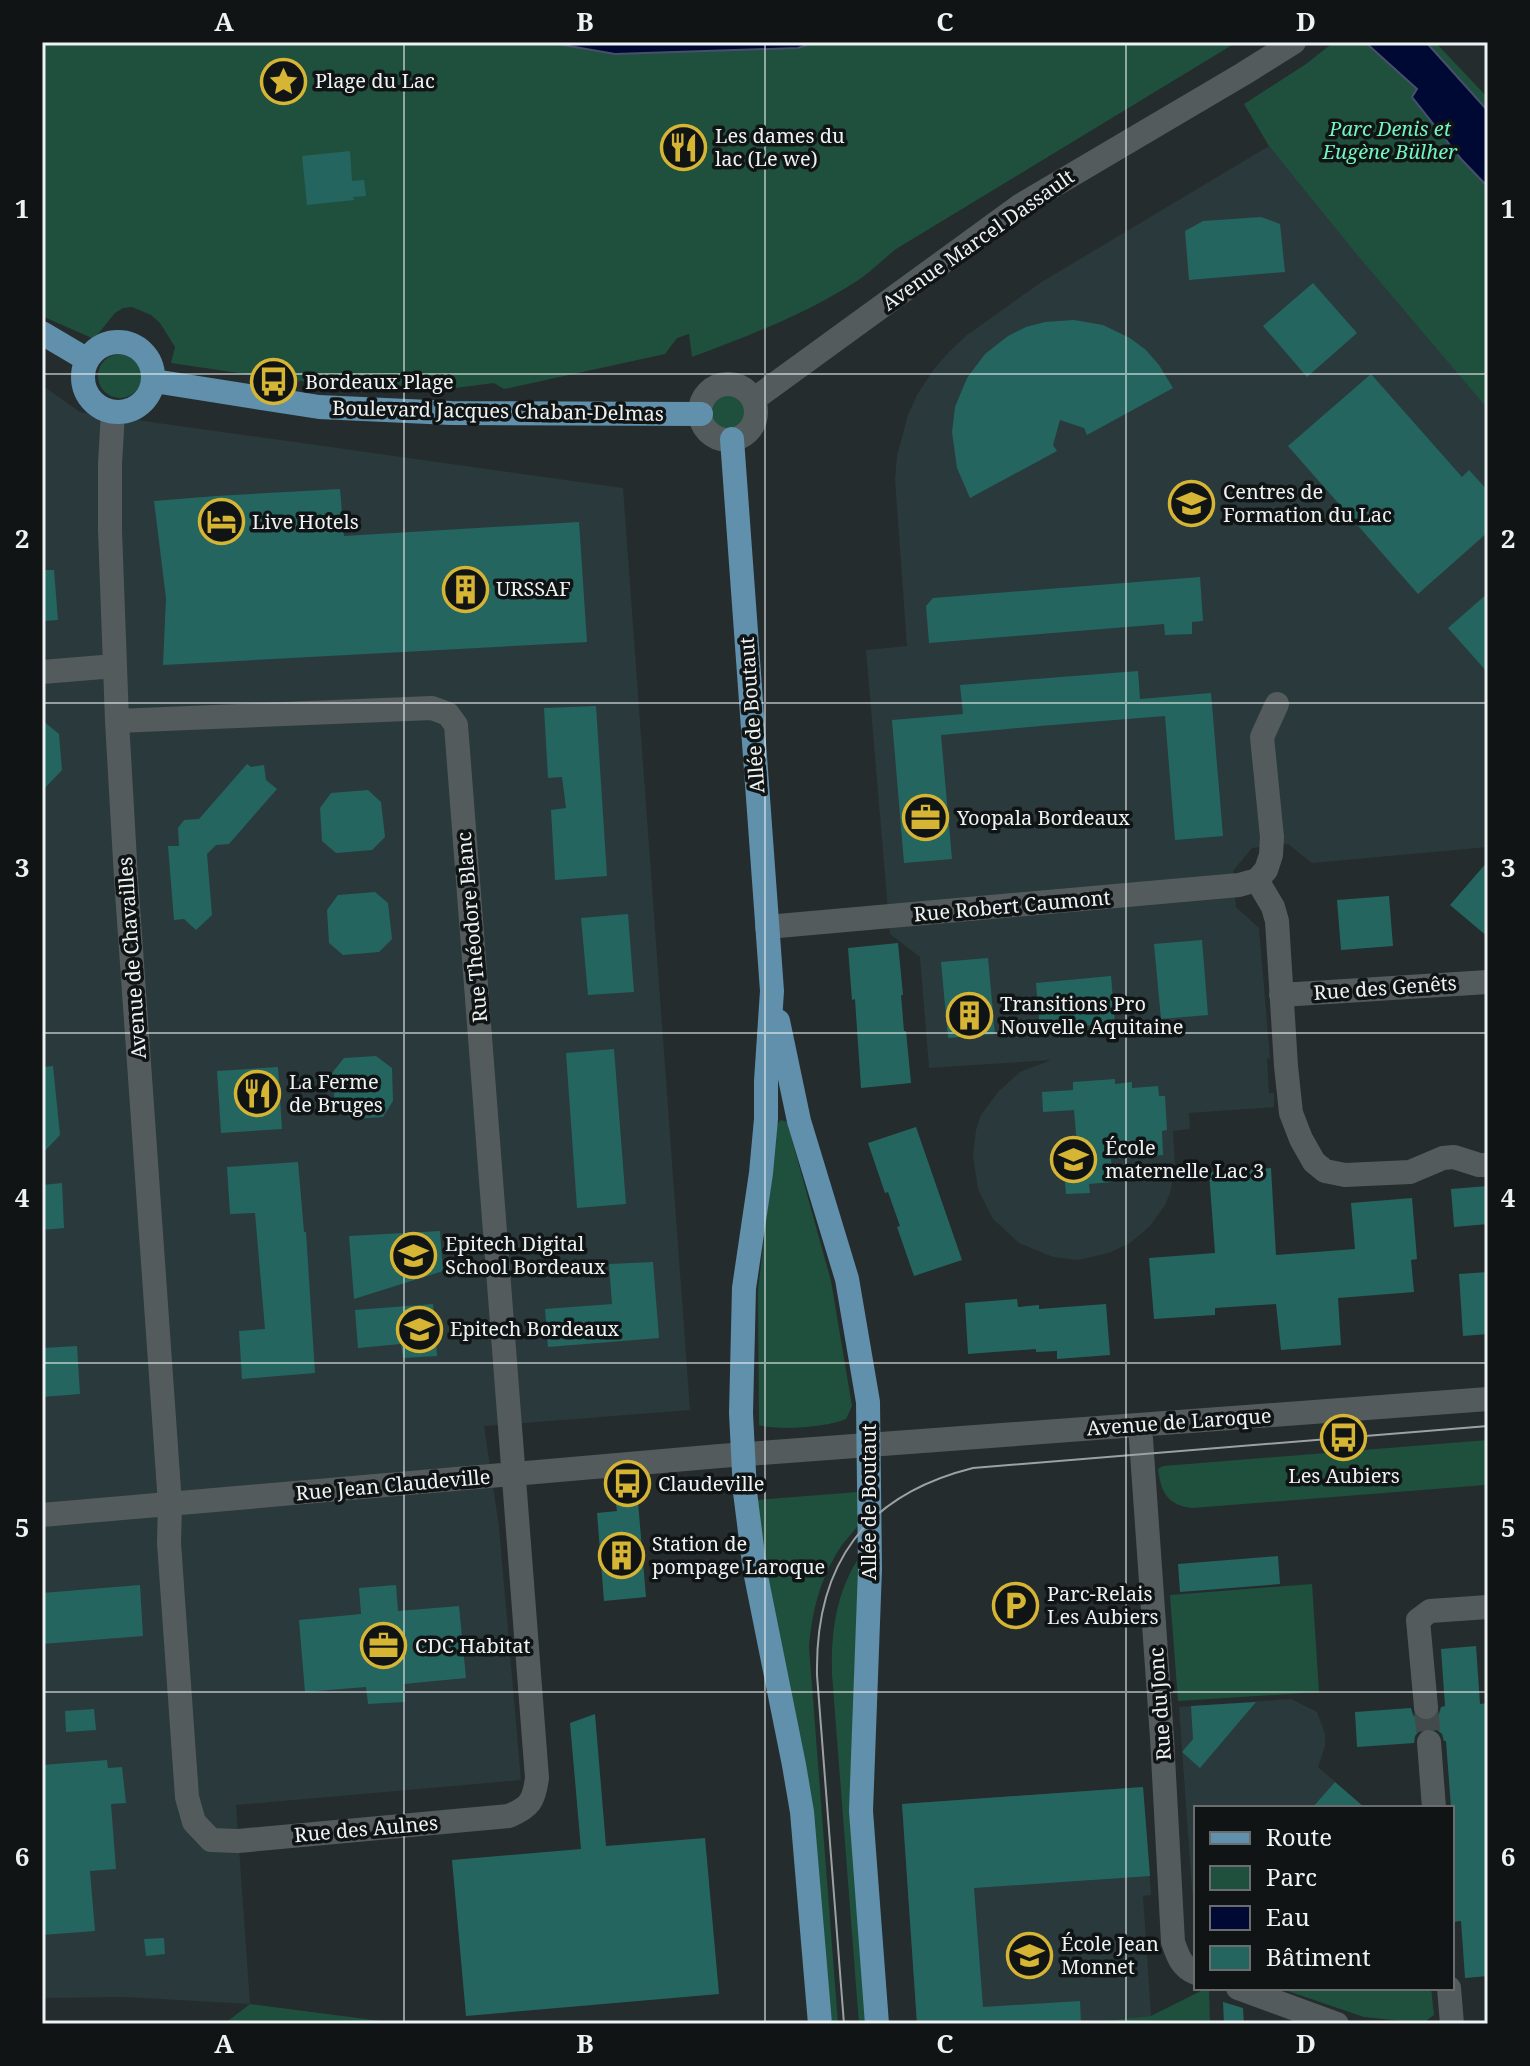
<svg xmlns="http://www.w3.org/2000/svg" width="1530" height="2066" viewBox="0 0 1530 2066" font-family="'Noto Serif',serif">
<rect width="100%" height="100%" fill="#252c2d"/>
<path fill="#2a393c" d="M1269 146 1488 406V847L1312 863 1288 844 1252 848 1233 871 1236 907 1259 928 1270 1058 1267 1059 1269 1093H1274V1107L1189 1113 1190 1129 1173 1131 1175 1167 1170 1193 1165 1205 1150 1226 1130 1243 1109 1253 1078 1260 1053 1257 1019 1243 993 1219 978 1189 973 1155 976 1130 981 1115 998 1092 1020 1072 1051 1060 929 1068 920 957 890 934 866 650 907 646 895 479 897 456 908 415 917 395 934 369 950 351 967 335 1040 283Z
M42 385 80 412 623 488 690 1410 484 1426 499 1527 521 1780 236 1805 250 2004 125 1997 42 1998Z
M1291 1699 1317 1712 1325 1734V1746L1318 1767 1365 1808H1196V1945L1179 1707Z
M1143 1787 1151 1895 1143 1896 1151 2016 1071 2024H917L902 1804Z"/>
<path fill="#1f503d" d="M42 42H546L615 54 798 48 816 42H1237L896 249C883 259 871 272 857 281 806 314 748 336 692 357L689 334 677 338 665 354 504 389 494 383 447 389 399 391 280 379 171 363 175 347 160 323 151 315 132 307 123 308 115 313 94 339 42 316Z
M1334 42H1435L1488 98V409L1359 257 1269 146 1244 104 1306 64Z
M98 376a22 22 0 1 1 44 0a22 22 0 1 1-44 0Z
M711 411a18 18 0 1 1 36 0a18 18 0 1 1-36 0Z
M781 1120 787 1122 831 1281 852 1406 846 1419C827 1427 778 1431 759 1425L758 1291 777 1124Z
M1488 1440V1485H1485L1192 1508C1167 1505 1161 1492 1158 1469L1163 1466Z
M858 1492C858 1500 862 1515 859 1523 857 1529 844 1541 840 1548 820 1579 812 1611 809 1647L838 2024H829L757 1500Z
M860 1556 868 2024H859L832 1674C831 1631 836 1592 860 1556Z
M1312 1584 1319 1692 1178 1701 1170 1595Z
M1207 1988H1209L1210 2024H1071L1151 2016Z
M1279 1988H1431L1434 2015 1423 2023 1364 2017Z
M250 2004 404 2024H224Z"/>
<path fill="#000934" stroke="#474f6d" stroke-width="2" d="M546 42H816L798 48 615 54Z
M1365 42H1426L1488 111V187L1462 160 1412 97 1417 89Z"/>
<path fill="#246560" d="M350 151 352 181 364 180 366 196 353 197 354 200 307 205 302 156Z
M1261 217 1280 224 1285 272 1189 280 1185 231 1203 221Z
M1313 283 1357 333 1307 377 1263 326Z
M1074 320 1103 325 1130 338 1146 350 1159 365 1173 388 1087 435 1084 428 1060 420 1053 445 1057 451 970 498 957 468 952 432 955 407 967 378 985 354 1008 336 1026 327 1045 322Z
M1371 374 1462 477 1469 470 1488 491V532L1418 594 1288 446Z
M340 489 344 536 579 522 587 642 163 665 166 598 154 501 216 496Z
M42 570H54L58 620 42 621Z
M1200 577 1203 621 1192 622V634L1165 635 1164 624 929 643 926 606 933 598Z
M1488 593V673L1448 628Z
M1138 671 1140 699 1211 693 1223 836 1175 840 1165 716 1040 726 941 735 952 859 904 863 892 720 963 714 960 685Z
M596 706 607 876 555 880 551 810 566 808 562 777 548 778 544 708Z
M42 720 59 734 62 770 42 791Z
M247 764 251 767 264 765 266 780 277 789 229 844 216 845 207 854 212 915 196 930 184 919 174 920 168 846H179L178 828 184 820 199 819Z
M368 790 381 802 385 837 372 850 336 853 322 841 320 808 331 793Z
M1488 861V937L1450 905Z
M375 892 388 903 392 939 379 952 343 955 329 943 327 910 338 895Z
M1389 896 1393 946 1341 950 1337 900Z
M628 914 634 992 588 995 581 918Z
M1202 940 1208 1015 1161 1019 1154 944Z
M898 943 903 995H901L904 1031H906L911 1083 861 1088 855 999 852 1000 848 948Z
M988 958 995 1034 948 1038 941 962Z
M1111 976 1115 1023 1040 1030 1036 983Z
M614 1049 626 1204 577 1208 566 1053Z
M376 1056 392 1068 393 1101 383 1117 352 1119 335 1106 332 1073 344 1058Z
M53 1066 60 1135 42 1154V1067Z
M278 1067 282 1129 221 1133 217 1071Z
M1115 1079V1084L1132 1082V1088L1158 1086 1159 1096H1165L1167 1130 1162 1131 1163 1155 1111 1159 1113 1182 1089 1184 1090 1193 1066 1194 1064 1171H1055L1053 1148 1077 1146 1074 1110 1043 1112 1042 1092 1073 1090V1082Z
M916 1127 962 1260 914 1276 897 1227 900 1226 888 1192 885 1193 868 1143Z
M298 1162 304 1232H306L315 1373 242 1379 239 1331 265 1329 255 1213 230 1214 227 1167Z
M1271 1168 1276 1255 1355 1249 1351 1203 1412 1198 1417 1259 1411 1260 1414 1292 1338 1298 1341 1345 1281 1350 1276 1304 1215 1308V1315L1154 1319 1149 1258 1215 1253 1209 1172Z
M62 1183 64 1228 42 1230V1185Z
M1488 1186V1224L1454 1227 1451 1189Z
M440 1231 443 1271 354 1299 349 1236Z
M653 1262 659 1338 548 1347 545 1309 612 1304 609 1264Z
M1488 1272V1334L1463 1336 1459 1274Z
M1017 1299 1018 1307 1039 1305V1309L1106 1304 1110 1355 1057 1359V1351L1036 1352V1349L968 1354 965 1303Z
M433 1304 437 1356 403 1358 401 1344 358 1348 355 1310Z
M77 1346 80 1394 42 1397V1348Z
M637 1490 646 1597 604 1601 597 1513 617 1511 614 1492Z
M1278 1556 1280 1584 1180 1592 1178 1564Z
M140 1585 143 1636 42 1644V1593Z
M396 1585 398 1611 459 1606 466 1678 404 1684 405 1702 368 1704 366 1687 305 1692 299 1620 361 1614 359 1588Z
M1476 1646 1480 1704 1488 1703V1787L1485 1788 1488 1830V1976L1465 1978 1461 1921 1452 1922V1848H1454L1446 1741H1444L1442 1734 1436 1729 1429 1727 1420 1730 1415 1736 1414 1743 1357 1747 1355 1712 1411 1708 1413 1715 1419 1720 1427 1722 1434 1720 1439 1714 1441 1707 1445 1706 1441 1649Z
M1256 1702 1200 1768 1182 1752 1193 1739 1191 1706Z
M94 1709 96 1730 66 1732 65 1711Z
M595 1714 606 1846 705 1838 719 1994 466 2016 452 1860 581 1849 570 1723Z
M107 1760 108 1768 122 1767 126 1803 111 1804 116 1869 90 1871 95 1931 42 1935V1765Z
M1335 1782 1365 1808H1312Z
M1143 1787 1150 1876 974 1888 983 2007 1080 2001 1081 2023 917 2024 902 1804Z
M164 1938 165 1954 146 1956 144 1939Z
M1223 2002 1243 2008 1244 2024H1224Z"/>
<g fill="none" stroke-linecap="round" stroke-linejoin="round">
<path stroke="#434a4b" stroke-width="24" stroke-dasharray="24 12" stroke-linecap="butt" d="M1426 1707 1429 1742"/>
<path stroke="#545b5d" stroke-width="24" d="M700 412a28 28 0 1 1 56 0a28 28 0 1 1-56 0Z
M753 400 1021 205 1243 74 1294 42
M113 412 110 464V530L117 721 126 878 170 1504 169 1543 187 1797 194 1822 211 1840 238 1841 509 1816C530 1807 534 1801 537 1778L456 725 448 714 432 708 117 721
M42 672 115 666
M1257 880 1273 907 1277 921 1286 1066 1291 1113 1301 1139 1314 1162 1325 1171 1345 1175 1410 1172 1443 1158 1454 1157 1479 1165H1488
M1257 880 1266 870 1271 855 1272 837 1262 737 1277 704
M767 927 1239 885 1257 880
M1281 995 1488 982
M1140 1425 1162 1738 1173 1942C1178 1956 1181 1967 1196 1973
M42 1515 720 1456 1488 1399
M1426 1707 1418 1620 1430 1611 1488 1607
M1429 1742 1434 1808
M1238 1988 1337 2024
M1449 1988 1452 2024"/>
<path stroke="#6090ab" stroke-width="24" d="M42 333 86 359
M83 377a35 35 0 1 1 70 0a35 35 0 1 1-70 0Z
M154 381 319 407 451 413 701 414
M732 439 772 991 766 1081V1119L761 1173 744 1288 741 1413 745 1492 755 1571 794 1765 802 1812 820 2024
M778 1021 799 1121 847 1279 868 1402 870 1569 861 1811 877 2024"/>
<path stroke="#9ca2a3" stroke-width="2" d="M844 2024 817 1675C815 1564 865 1495 973 1468L1488 1426"/>
</g>
<path fill="none" stroke="#edf2f3" stroke-width="2" stroke-opacity="0.55" d="M404 42V2024M765 42V2024M1126 42V2024M42 374H1488M42 703H1488M42 1033H1488M42 1363H1488M42 1692H1488"/>
<defs>
<symbol id="sight-ring" viewBox="-11 -11 22 22"><circle r="9.5" fill="#111414" stroke="#d6b534" stroke-width="1.5"/><path d="M0-6L1.8-2.2L6-1.7L2.9 1.2L3.7 5.4L0 3.3L-3.7 5.4L-2.9 1.2L-6-1.7L-1.8-2.2Z" fill="#d6b534"/></symbol>
<symbol id="restaurant-ring" viewBox="-11 -11 22 22"><circle r="9.5" fill="#111414" stroke="#d6b534" stroke-width="1.5"/><path d="M-5-6h1v4h1v-4h1v4h1v-4h1v5L-1.5 .5V6h-2V.5L-5-1ZM5-6V6H3V1.5H1.5Q1.5-4 5-6Z" fill="#d6b534"/></symbol>
<symbol id="bus-ring" viewBox="-11 -11 22 22"><circle r="9.5" fill="#111414" stroke="#d6b534" stroke-width="1.5"/><path d="M-5-6H5V4H4V6H2V4H-2V6H-4V4H-5ZM-3.5-4V0h7V-4ZM-3.5 1.2v1.5H-2V1.2ZM2 1.2v1.5H3.5V1.2Z" fill="#d6b534"/></symbol>
<symbol id="university-ring" viewBox="-11 -11 22 22"><circle r="9.5" fill="#111414" stroke="#d6b534" stroke-width="1.5"/><path d="M0-5L7-2L0 1L-7-2ZM-4 1L0 2.5L4 1V4Q0 6-4 4Z" fill="#d6b534"/></symbol>
<symbol id="hotel-ring" viewBox="-11 -11 22 22"><circle r="9.5" fill="#111414" stroke="#d6b534" stroke-width="1.5"/><path d="M-6-4.5h1.5V1H6V5H4.5V3h-9V5H-6ZM-4 0a1.8 1.8 0 1 1 3.6 0ZM.5 0V-2.5h3Q6-2.5 6 0Z" fill="#d6b534"/></symbol>
<symbol id="building-ring" viewBox="-11 -11 22 22"><circle r="9.5" fill="#111414" stroke="#d6b534" stroke-width="1.5"/><path d="M-4-6H4V6H1V3H-1V6H-4ZM-2.5-4.3h1.7v1.8h-1.7ZM.8-4.3h1.7v1.8H.8ZM-2.5-1h1.7V.8h-1.7ZM.8-1h1.7V.8H.8Z" fill="#d6b534"/></symbol>
<symbol id="office-ring" viewBox="-11 -11 22 22"><circle r="9.5" fill="#111414" stroke="#d6b534" stroke-width="1.5"/><path d="M-6-3h4V-5.5h4V-3h4V5H-6ZM-1-4.5V-3h2v-1.5ZM-6 0V1H6V0Z" fill="#d6b534"/></symbol>
<symbol id="school-ring" viewBox="-11 -11 22 22"><circle r="9.5" fill="#111414" stroke="#d6b534" stroke-width="1.5"/><path d="M0-5L7-2L0 1L-7-2ZM-4 1L0 2.5L4 1V4Q0 6-4 4Z" fill="#d6b534"/></symbol>
<symbol id="parking-ring" viewBox="-11 -11 22 22"><circle r="9.5" fill="#111414" stroke="#d6b534" stroke-width="1.5"/><path d="M-3.5-5.5H1a3.5 3.5 0 0 1 0 7H-1V5.5H-3.5ZM-1-3.4V-.6H.8a1.4 1.4 0 0 0 0-2.8Z" fill="#d6b534"/></symbol>
</defs>
<g fill-rule="evenodd">
<use href="#sight-ring" x="258" y="56" width="51" height="51"/>
<use href="#restaurant-ring" x="658" y="122" width="51" height="51"/>
<use href="#bus-ring" x="248" y="356" width="51" height="51"/>
<use href="#university-ring" x="1166" y="478" width="51" height="51"/>
<use href="#hotel-ring" x="196" y="496" width="51" height="51"/>
<use href="#building-ring" x="440" y="564" width="51" height="51"/>
<use href="#office-ring" x="900" y="792" width="51" height="51"/>
<use href="#building-ring" x="944" y="990" width="51" height="51"/>
<use href="#restaurant-ring" x="232" y="1068" width="51" height="51"/>
<use href="#school-ring" x="1048" y="1134" width="51" height="51"/>
<use href="#university-ring" x="388" y="1230" width="51" height="51"/>
<use href="#university-ring" x="394" y="1304" width="51" height="51"/>
<use href="#bus-ring" x="1318" y="1412" width="51" height="51"/>
<use href="#bus-ring" x="602" y="1458" width="51" height="51"/>
<use href="#building-ring" x="596" y="1530" width="51" height="51"/>
<use href="#parking-ring" x="990" y="1580" width="51" height="51"/>
<use href="#office-ring" x="358" y="1620" width="51" height="51"/>
<use href="#school-ring" x="1004" y="1930" width="51" height="51"/>
</g>
<g text-anchor="middle" stroke-width="7" stroke-linejoin="round" paint-order="stroke">
<g font-size="20" fill="#edf2f3" stroke="#111414" text-anchor="start">
<text x="315" y="88">Plage du Lac</text>
<text x="715" y="143">Les dames du<tspan x="715" dy="23">lac (Le we)</tspan></text>
<text x="305" y="389">Bordeaux Plage</text>
<text x="1223" y="499">Centres de<tspan x="1223" dy="23">Formation du Lac</tspan></text>
<text x="252" y="529">Live Hotels</text>
<text x="496" y="596">URSSAF</text>
<text x="957" y="825">Yoopala Bordeaux</text>
<text x="1000" y="1011">Transitions Pro<tspan x="1000" dy="23">Nouvelle Aquitaine</tspan></text>
<text x="289" y="1089">La Ferme<tspan x="289" dy="23">de Bruges</tspan></text>
<text x="1105" y="1155">École<tspan x="1105" dy="23">maternelle Lac 3</tspan></text>
<text x="445" y="1251">Epitech Digital<tspan x="445" dy="23">School Bordeaux</tspan></text>
<text x="450" y="1336">Epitech Bordeaux</text>
<text x="1344" y="1483" text-anchor="middle">Les Aubiers</text>
<text x="658" y="1491">Claudeville</text>
<text x="652" y="1551">Station de<tspan x="652" dy="23">pompage Laroque</tspan></text>
<text x="1047" y="1601">Parc-Relais<tspan x="1047" dy="23">Les Aubiers</tspan></text>
<text x="415" y="1653">CDC Habitat</text>
<text x="1061" y="1951">École Jean<tspan x="1061" dy="23">Monnet</tspan></text>
</g>
<g font-size="20" font-style="italic" fill="#73f6c1" stroke="#111414">
<text x="1390" y="136">Parc Denis et<tspan x="1390" dy="23">Eugène Bülher</tspan></text>
</g>
<g font-size="20" fill="#edf2f3" stroke="#111414">
<text transform="translate(978 240) rotate(-35)" y="7">Avenue Marcel Dassault</text>
<text transform="translate(498 411) rotate(1)" y="7">Boulevard Jacques Chaban-Delmas</text>
<text transform="translate(752 715) rotate(-94)" y="7">Allée de Boutaut</text>
<text transform="translate(1012 906) rotate(-5)" y="7">Rue Robert Caumont</text>
<text transform="translate(472 927) rotate(-95)" y="7">Rue Théodore Blanc</text>
<text transform="translate(132 958) rotate(-94)" y="7">Avenue de Chavailles</text>
<text transform="translate(1385 988) rotate(-4)" y="7">Rue des Genêts</text>
<text transform="translate(1179 1422) rotate(-4)" y="7">Avenue de Laroque</text>
<text transform="translate(393 1485) rotate(-5)" y="7">Rue Jean Claudeville</text>
<text transform="translate(869 1502) rotate(-90)" y="7">Allée de Boutaut</text>
<text transform="translate(1160 1704) rotate(-94)" y="7">Rue du Jonc</text>
<text transform="translate(366 1829) rotate(-5)" y="7">Rue des Aulnes</text>
</g>
</g>
<rect width="1530" height="2066" fill="none" stroke="#111414" stroke-width="88"/>
<rect x="1194" y="1806" width="260" height="184" fill="#111414" stroke="#696d6d" stroke-width="2"/>
<rect x="1210" y="1832" width="40" height="12" fill="#6090ab" stroke="#696d6d" stroke-width="2"/>
<text x="1266" y="1846" font-size="24" fill="#edf2f3">Route</text>
<rect x="1210" y="1866" width="40" height="24" fill="#1f503d" stroke="#696d6d" stroke-width="2"/>
<text x="1266" y="1886" font-size="24" fill="#edf2f3">Parc</text>
<rect x="1210" y="1906" width="40" height="24" fill="#000934" stroke="#696d6d" stroke-width="2"/>
<text x="1266" y="1926" font-size="24" fill="#edf2f3">Eau</text>
<rect x="1210" y="1946" width="40" height="24" fill="#246560" stroke="#696d6d" stroke-width="2"/>
<text x="1266" y="1966" font-size="24" fill="#edf2f3">Bâtiment</text>
<rect x="44" y="44" width="1442" height="1978" fill="none" stroke="#edf2f3" stroke-width="3"/>
<g font-size="26" text-anchor="middle" font-weight="bold" fill="#edf2f3">
<text x="224" y="31">A</text>
<text x="585" y="31">B</text>
<text x="945" y="31">C</text>
<text x="1306" y="31">D</text>
<text x="22" y="218">1</text>
<text x="1508" y="218">1</text>
<text x="22" y="548">2</text>
<text x="1508" y="548">2</text>
<text x="22" y="877">3</text>
<text x="1508" y="877">3</text>
<text x="22" y="1207">4</text>
<text x="1508" y="1207">4</text>
<text x="22" y="1537">5</text>
<text x="1508" y="1537">5</text>
<text x="22" y="1866">6</text>
<text x="1508" y="1866">6</text>
<text x="224" y="2053">A</text>
<text x="585" y="2053">B</text>
<text x="945" y="2053">C</text>
<text x="1306" y="2053">D</text>
</g>
</svg>
